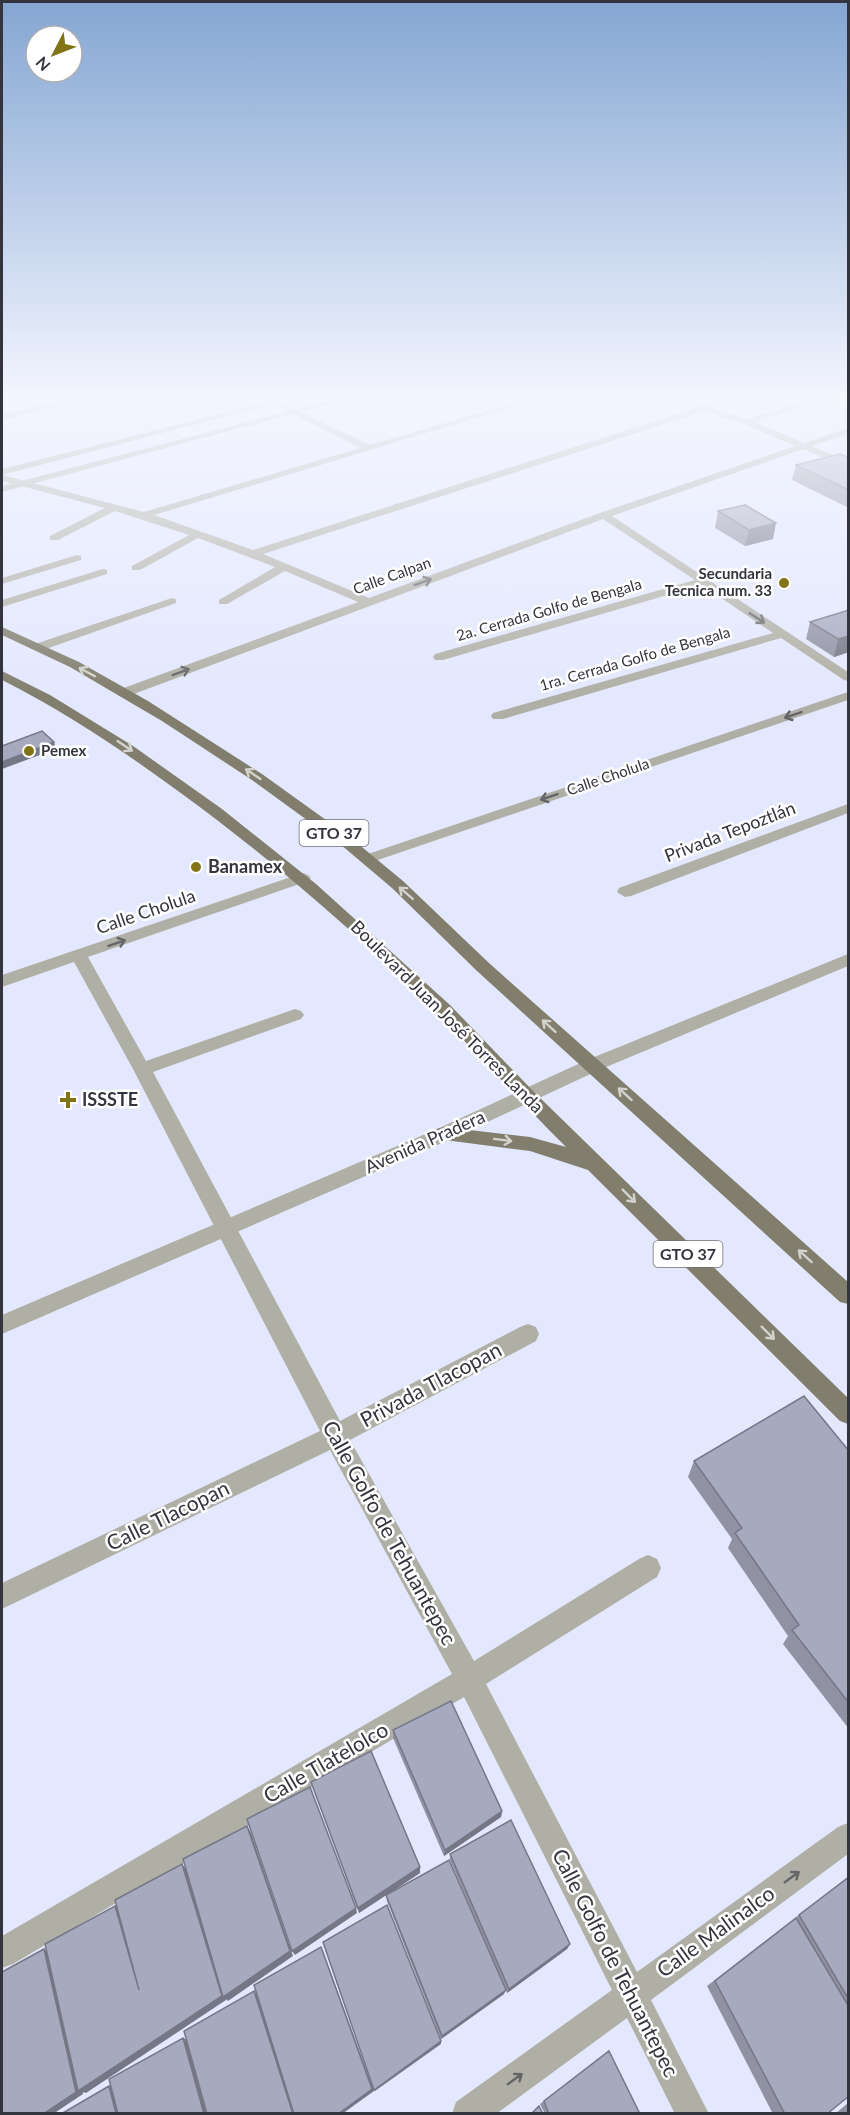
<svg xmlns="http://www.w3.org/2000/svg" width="850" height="2115" viewBox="0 0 850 2115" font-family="Lato,sans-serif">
<rect width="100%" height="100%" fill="#e4e8fe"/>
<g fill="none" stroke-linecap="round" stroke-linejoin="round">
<path fill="#b0afa5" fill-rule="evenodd" d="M65 400H79L2 420V414Z
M265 400H275L370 445 523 400H536L154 515 253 550 696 408 675 400H687L747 419 808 400H820L755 422 804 443 848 428V434L812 446 848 462V468L803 449 612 516 848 672V681L844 680 781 638 503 719H493L491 716 493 713 773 633 702 585 443 660H435L433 657 435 654 695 580 603 519 131 695H121L120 692 121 689 358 602 285 571 227 604H219V600L275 567 198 538 140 570H132V566L189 535 115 511 58 540H50V536L105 508 2 481V475L144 512 360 448ZM705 411 744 424 795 446 600 513 369 598 263 554Z
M77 555 81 556V560L2 584V578Z
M103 569 107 570V574L2 607V600Z
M172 598 176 599V603L43 650H35L33 647 35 644Z
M848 692V700L372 862 367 864 359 859 362 856Z
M848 804V813L631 896 625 897 617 892 619 888Z
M303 873 308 875 311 878 308 881 88 957 146 1061 295 1009 301 1011 304 1015 301 1019 153 1072 340 1421 520 1327 528 1324 536 1327 539 1334 536 1341 350 1440 474 1661 639 1559 648 1555 657 1559 661 1568 657 1577 486 1684 637 1972 838 1827 848 1823V1854L651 2000 709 2114H675L627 2018 496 2114H452L456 2102 612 1990 464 1697 13 1964 2 1968V1936L452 1674 330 1450 2 1609V1583L320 1431 133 1069 74 962 2 987V975Z"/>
<path fill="#b0afa5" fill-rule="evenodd" d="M275 400H288L2 475V469Z
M332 400H345L2 492V486Z
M848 954V966L599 1070 451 1139 2 1334V1315L437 1129 587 1060Z"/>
<path fill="#817e6d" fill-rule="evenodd" d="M2 627 79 662 148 701 262 774 351 838 403 881 489 963 848 1282V1304L840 1302 477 971 392 888 340 844 252 780 162 721 70 667 2 635Z
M2 671 50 695 133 746 222 809 316 884 450 1005 534 1092 848 1398V1424L840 1421 588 1170 530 1151 437 1139 434 1134 437 1129 444 1127 530 1137 566 1147C522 1103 481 1057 437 1013 356 932 270 858 178 791 122 750 64 711 2 680Z"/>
</g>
<path fill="#9092a4" d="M849 458V508L792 480 796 465Z
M718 511 773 539 745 546 715 528Z
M849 610V652L834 657 806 639 810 622Z
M849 1451V1729L783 1644 788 1636 728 1548 732 1539 688 1477 694 1461Z
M393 1730 502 1811 501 1817 444 1856 393 1738Z
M311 1782 420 1873 387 1895 504 1994 441 2039 387 1901 386 1895 359 1913Z
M450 1854 570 1944 567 1949 507 1993 450 1860Z
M849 1876V2096L827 2114H773L707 1986Z
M609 2051 640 2114H545L540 2104Z
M849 2102V2114H835Z"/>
<path fill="#757786" d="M776 523 773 539 745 546 749 530Z
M849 636V652L834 657 838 639Z
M54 742 56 749 2 769V762Z
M502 1811 501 1817 444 1856 445 1850Z
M247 1826 251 1833 293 1956 228 2001 226 1999V2000L86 2093 83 2092V2094L53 2114H43L44 1949 51 1953 82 2089 182 1864 187 1870Z
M420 1867V1873L359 1913 358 1908Z
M115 1906 121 1911 139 1990Z
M356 1908 357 1913 295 1955 292 1951Z
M570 1944 567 1949 507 1993 509 1989Z
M323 1951 374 2091 342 2114H338Z
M506 1990 504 1994 441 2039 442 2036Z
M254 1991 257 1995 295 2114H293Z
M183 2038 188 2040 208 2114H204Z
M441 2041V2044L375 2091 374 2090Z
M109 2086 116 2088 122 2114H116Z"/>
<path fill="#a7aabf" stroke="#757786" stroke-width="1.5" d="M840 454 849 458V490L796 465Z
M745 505 776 523 749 530 718 511Z
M849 610V636L838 639 810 622Z
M42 731 54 742 2 762V746Z
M804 1396 849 1451V1703L792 1630 799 1625 735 1533 742 1528 694 1461Z
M451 1701 502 1811 445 1850 393 1730Z
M371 1751 420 1867 358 1908 311 1782Z
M310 1787 356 1908 292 1951 247 1819Z
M511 1820 570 1944 509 1989 450 1854Z
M247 1826 290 1951 223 1997 183 1859Z
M449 1860 506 1990 442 2036 386 1895Z
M182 1864 222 1996 78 2091 45 1944 115 1906 139 1990 115 1900Z
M849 1877V2000L799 1915Z
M387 1905 441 2041 374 2090 323 1942Z
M796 1918 849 2007V2096L827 2114H785L715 1981Z
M321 1947 372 2089 338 2114H294L254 1985Z
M44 1949 76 2092 43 2114H2V1972Z
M254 1991 293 2114H207L184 2031Z
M183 2038 204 2114H118L109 2079Z
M609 2051 640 2114H549L544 2101Z
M109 2086 116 2114H61Z
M539 2106 543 2114H531Z"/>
<defs><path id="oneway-shaft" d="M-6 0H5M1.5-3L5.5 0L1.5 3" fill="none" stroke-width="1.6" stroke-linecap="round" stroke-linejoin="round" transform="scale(1.5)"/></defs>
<g stroke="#656567">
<use href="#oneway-shaft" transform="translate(423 582) rotate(-20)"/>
<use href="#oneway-shaft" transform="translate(757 618) rotate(33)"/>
<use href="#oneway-shaft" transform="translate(181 672) rotate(-20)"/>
<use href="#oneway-shaft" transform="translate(793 715) rotate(161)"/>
<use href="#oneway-shaft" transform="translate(549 797) rotate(161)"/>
<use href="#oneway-shaft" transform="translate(117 943) rotate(-19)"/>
<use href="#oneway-shaft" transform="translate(792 1877) rotate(-36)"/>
<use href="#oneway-shaft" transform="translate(515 2079) rotate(-36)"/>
</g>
<g stroke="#d3d2cc">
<use href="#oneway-shaft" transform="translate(87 672) rotate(-152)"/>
<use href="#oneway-shaft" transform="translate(125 746) rotate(34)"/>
<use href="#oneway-shaft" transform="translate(253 774) rotate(-146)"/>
<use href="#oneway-shaft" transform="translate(406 893) rotate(-139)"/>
<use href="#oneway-shaft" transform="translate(549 1026) rotate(-138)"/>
<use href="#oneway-shaft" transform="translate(625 1094) rotate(-138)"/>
<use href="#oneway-shaft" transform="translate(503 1140) rotate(7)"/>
<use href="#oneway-shaft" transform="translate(629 1196) rotate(45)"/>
<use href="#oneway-shaft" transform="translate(805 1256) rotate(-138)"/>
<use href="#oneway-shaft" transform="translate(768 1333) rotate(45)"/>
</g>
<linearGradient id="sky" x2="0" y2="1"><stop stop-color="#84a6d2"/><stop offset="0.57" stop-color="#f3f5ff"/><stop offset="1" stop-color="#f3f5ff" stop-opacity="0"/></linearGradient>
<rect width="850" height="696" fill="url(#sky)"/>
<g fill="#827315" stroke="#fff" stroke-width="2">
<circle cx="784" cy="583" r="6"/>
<circle cx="29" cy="751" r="6"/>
<circle cx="196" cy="867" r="6"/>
<path d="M65 1091h6v6h6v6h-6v6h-6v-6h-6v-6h6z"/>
</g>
<g text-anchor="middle" stroke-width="5" stroke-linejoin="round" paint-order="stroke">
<g font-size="15" font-weight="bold" fill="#33343d" stroke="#fff" text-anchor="end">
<text x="772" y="579">Secundaria<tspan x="772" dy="17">Tecnica num. 33</tspan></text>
<text x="41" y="756" text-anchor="start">Pemex</text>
</g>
<g font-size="15" fill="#33343d" stroke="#fff">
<text transform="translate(392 576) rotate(-20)" y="5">Calle Calpan</text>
<text transform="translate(549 610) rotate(-16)" y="5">2a. Cerrada Golfo de Bengala</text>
<text transform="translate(635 659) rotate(-16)" y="5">1ra. Cerrada Golfo de Bengala</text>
<text transform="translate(608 777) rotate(-19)" y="5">Calle Cholula</text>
</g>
<g fill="#fff" stroke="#707177" stroke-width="1.5">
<rect x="299.5" y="820" width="69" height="26" rx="4.5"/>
<rect x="653.5" y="1241" width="69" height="26" rx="4.5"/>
</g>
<g font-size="16" font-weight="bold" fill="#33343d">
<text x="334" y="839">GTO 37</text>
<text x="688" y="1260">GTO 37</text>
</g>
<g font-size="18" fill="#33343d" stroke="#fff">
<text transform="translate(730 832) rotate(-21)" y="6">Privada Tepoztlán</text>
<text transform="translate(146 912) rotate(-19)" y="6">Calle Cholula</text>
<text transform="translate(447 1017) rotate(45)" y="6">Boulevard Juan José Torres Landa</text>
<text transform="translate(425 1142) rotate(-24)" y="6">Avenida Pradera</text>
</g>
<g font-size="18" font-weight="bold" fill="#33343d" stroke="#fff" text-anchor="start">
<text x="208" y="873">Banamex</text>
<text x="82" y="1106">ISSSTE</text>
</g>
<g font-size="21" fill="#33343d" stroke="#fff">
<text transform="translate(431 1385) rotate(-28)" y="7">Privada Tlacopan</text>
<text transform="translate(168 1516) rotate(-26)" y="7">Calle Tlacopan</text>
<text transform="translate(389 1533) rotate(61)" y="7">Calle Golfo de Tehuantepec</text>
<text transform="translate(326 1763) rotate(-30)" y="7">Calle Tlatelolco</text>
<text transform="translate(716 1932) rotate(-36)" y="7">Calle Malinalco</text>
<text transform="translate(615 1963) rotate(63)" y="7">Calle Golfo de Tehuantepec</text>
</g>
</g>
<rect width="850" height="2115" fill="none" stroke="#33343d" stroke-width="6"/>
<g transform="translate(54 54) rotate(228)"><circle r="28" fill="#ffffff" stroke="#adaeb1" stroke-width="1.5"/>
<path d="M0-4.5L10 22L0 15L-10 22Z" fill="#827315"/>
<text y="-9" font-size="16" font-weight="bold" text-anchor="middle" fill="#33343d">N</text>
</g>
</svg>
